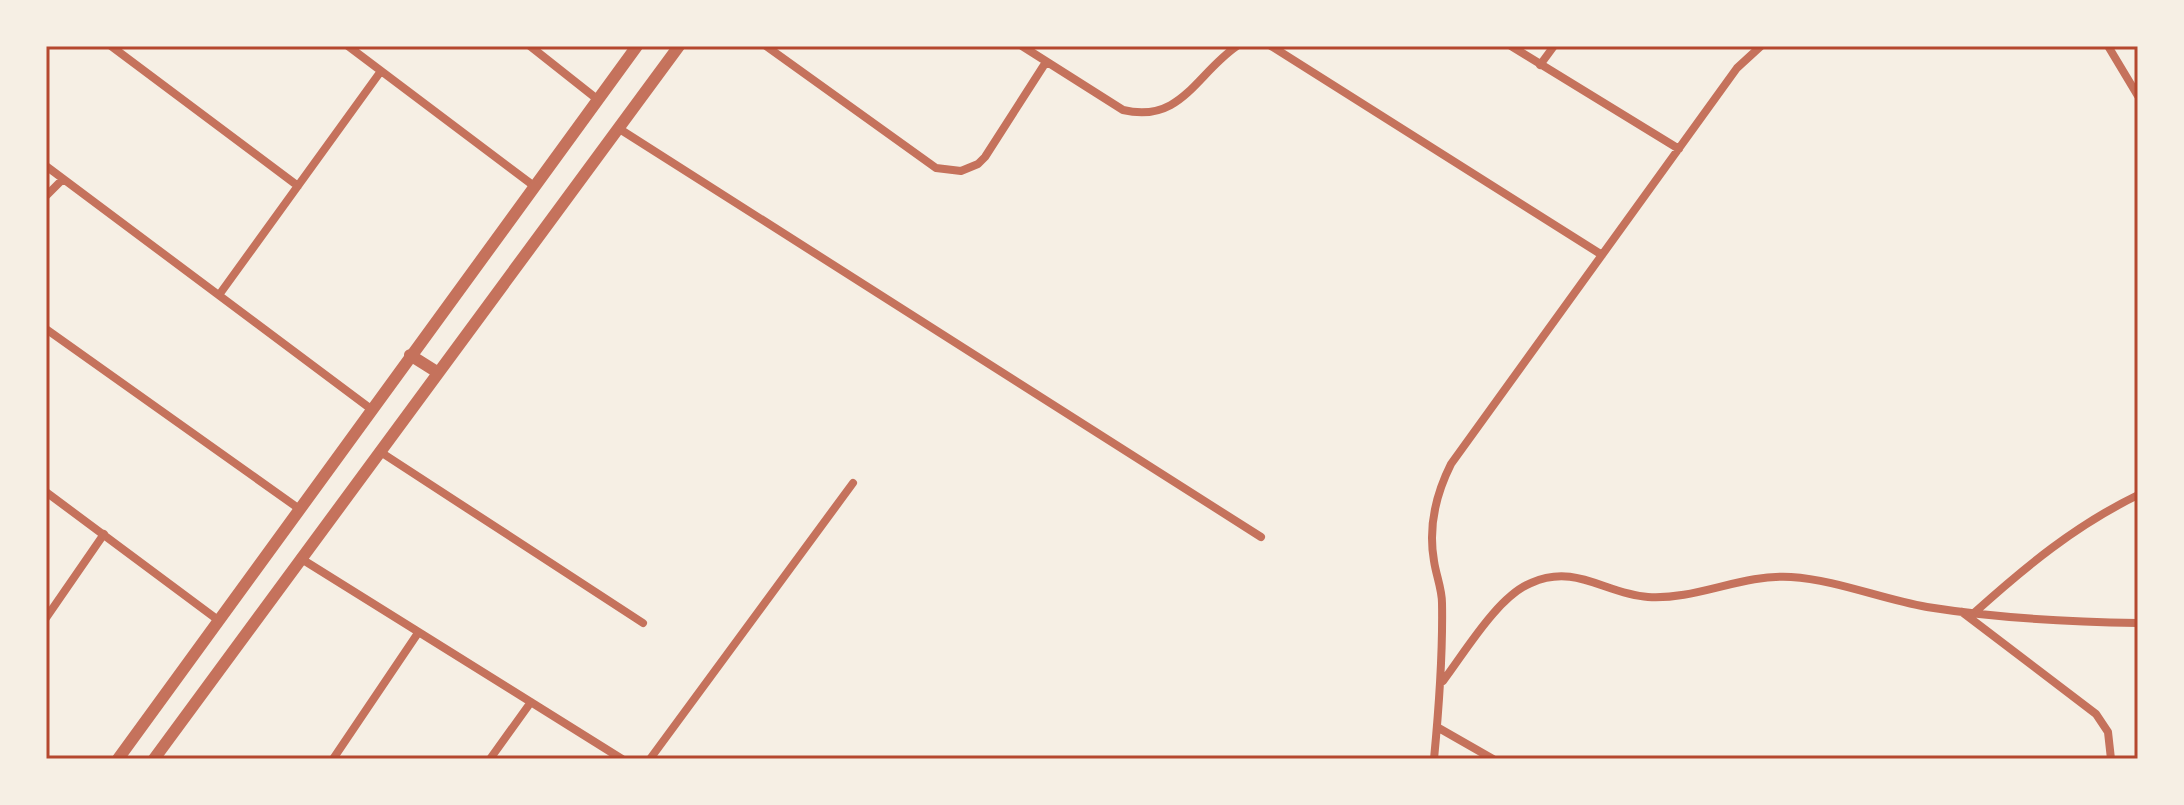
<svg xmlns="http://www.w3.org/2000/svg" width="2184" height="805" viewBox="0 0 2184 805" font-family="Signika,sans-serif">
<rect width="100%" height="100%" fill="#f6efe4"/>
<g fill="none" stroke-linecap="round" stroke-linejoin="round">
<path stroke="#c5725c" stroke-width="8" d="M111 46 298 186
M348 46 534 186
M530 46 597 99
M766 46 936 168 961 171 978 164 985 157 1046 62
M1022 46 1123 110C1181 124 1196 74 1237 46
M1271 46 1602 255
M1511 46 1679 149
M2108 46 2138 96
M1540 65 1554 46
M618 128 1261 537
M46 166 371 409
M46 196 63 179
M219 295 381 71
M46 329 298 508
M379 451 643 623
M46 492 218 620
M300 558 622 759
M1962 612 2096 714 2108 732 2111 759
M1974 613C2025 567 2076 525 2138 495
M46 618 104 534
M1443 681C1465 652 1498 596 1531 583 1576 563 1605 594 1648 597 1697 600 1741 574 1791 577 1837 580 1881 599 1927 607 1996 618 2067 622 2138 623
M1437 727 1493 759
M333 759 418 633
M490 759 531 702
M650 759 853 483
M1434 759C1439 707 1443 656 1442 603 1442 589 1436 575 1434 561 1428 527 1436 494 1451 464L1737 68 1761 46"/>
<path stroke="#c5725c" stroke-width="12" d="M410 355 437 372
M118 759 637 46
M154 759 679 46"/>
</g>
<rect width="2184" height="805" fill="none" stroke="#f6efe4" stroke-width="96"/>
<rect x="48" y="48" width="2088" height="709" fill="none" stroke="#b5482f" stroke-width="3"/>
</svg>
